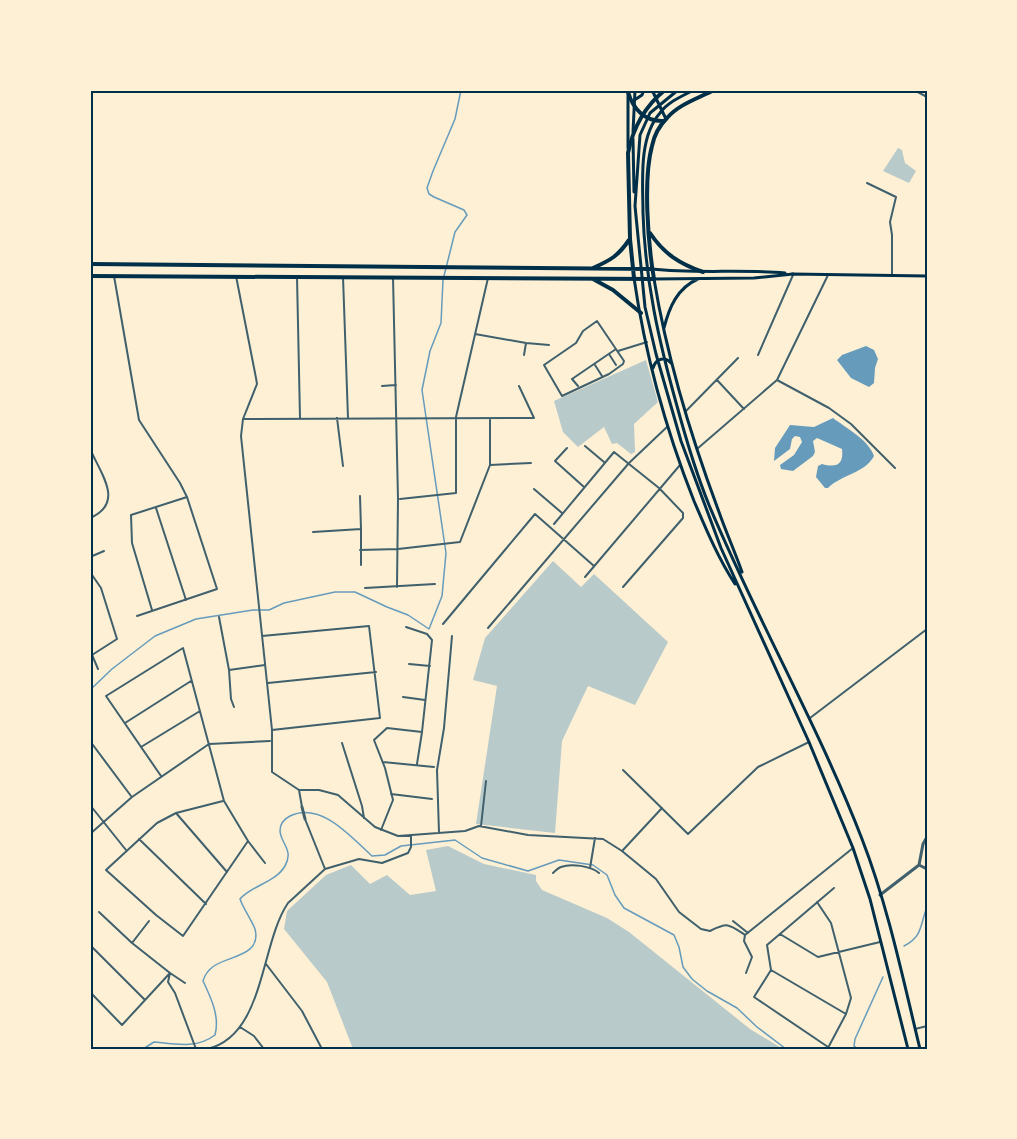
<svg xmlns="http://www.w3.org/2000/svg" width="1017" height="1139" viewBox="0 0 1017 1139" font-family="Mulish,sans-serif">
<rect width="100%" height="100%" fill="#fdf0d5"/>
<path fill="#b9caca" d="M898 148 902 150 905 163 916 171 909 183 883 171Z
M646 360 658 402 634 424 635 452 631 454 617 443 612 444 604 427 578 447 563 432 554 401Z
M553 561 581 587 594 574 668 642 635 705 588 686 562 741 555 833 476 824 497 686 473 680 485 638Z
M448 846 484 864 536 875V881L542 890 607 918 629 932 750 1029 783 1049H353L327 982 284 929 287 911 326 875 351 865 370 884 387 875 410 895 436 891 426 850Z"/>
<path fill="#669bbc" d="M866 346 874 350 878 359 875 368 874 383 869 387 851 378 837 360 842 355Z
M833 418C846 428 869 440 874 456 864 474 842 474 828 488H825L816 477 818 466 822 464C836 468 844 465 842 449L817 438 813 441 815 452 813 456 793 471 781 469 780 465 794 455 802 442 800 437 795 436 792 439 790 449 774 461 775 448 790 425 814 427Z"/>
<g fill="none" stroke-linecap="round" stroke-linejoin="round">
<path stroke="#669bbc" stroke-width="1.5" d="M444 276 455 232 467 215 464 210 434 197 429 194 427 188 433 171 455 119 461 90
M90 690 112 669 155 636 196 619 253 610H269L284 603 335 592H355L387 607 408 615 429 629 442 596 446 553 422 390 430 351 441 323 443 280
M904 946C923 937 920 924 927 907
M143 1049 154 1042C174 1044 197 1049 215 1035 220 1016 211 998 203 981 205 974 208 970 214 966 228 956 262 956 255 929 251 919 244 910 240 899 252 885 275 883 285 866 294 850 281 844 280 831 280 824 284 819 290 816 321 801 351 837 372 856L385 855 401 846 455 840 482 858 528 871 559 860 593 865 607 875 615 895 624 908 674 935 679 947 683 967 692 979 707 991 737 1008 757 1027 786 1049
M858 1049 854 1046 855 1039 883 977"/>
<path stroke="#3f606c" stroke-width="2" d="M914 90 927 97
M867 183 896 197 890 222 892 235V276
M114 276 139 420 180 483 187 497 217 589 137 616
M236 276 256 378 257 384 243 419 241 436 272 730V772L299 790H319L338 795 375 827 398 836 465 831 479 826 528 835 603 839 622 851 656 879 679 912 701 929 710 931C728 922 729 924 745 935
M297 277 300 418
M343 277 348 418
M393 277 398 499 397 587
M597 321 624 361 623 364 609 374 562 396 544 365 576 343 583 331Z
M475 334 526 343 549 345
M618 351 647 342
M609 354 616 365
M524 355 526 343
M758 355 793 275
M595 365 602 376
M717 380 744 409
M777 380 829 408 851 424 895 468
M382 386 396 385
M578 386 572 379 616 349
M686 411 738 358
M337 418 343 466
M243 419 534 418 519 386
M585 446 604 462
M567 448 555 461 584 487
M90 449C101 474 125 503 90 518
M697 449 777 380 828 275
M490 465 531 463
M534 489 562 513
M400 499 456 493V417L488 278
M156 508 186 600
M554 524 614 452 659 488 683 513V518L623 587
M361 529V565
M313 532 361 529 360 496
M360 550 398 549 460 542 490 465V419
M90 557 104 551
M90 572 101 588 117 639 92 655
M585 577 680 465
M365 588 435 584
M152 610 132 543 131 515 187 497
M219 617 229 670 231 699 234 707
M443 624 535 514 594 566
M488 628 629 463 668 426
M262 636 369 626 380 718 272 730
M90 650 98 669
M409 664 430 666
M229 670 265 665
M268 683 376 672
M403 697 425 700
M810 718 927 629
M125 723 191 681
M90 741 131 796
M342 743 362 806 364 818
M141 747 200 711
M383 762 434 767
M417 764 422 732
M623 770 688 834 758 767 809 742
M161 776 106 696 183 648 224 801 248 841 265 863
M299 790 302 807
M391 794 432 799
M223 801 176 813 157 823 106 870 156 915 183 936 248 841
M90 805 126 850
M176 813 227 872
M305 819 325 869
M481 826 486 781
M381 830 393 800 385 768 374 740 387 728 422 732 432 640 427 634 406 627
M439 833 437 770 444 728 452 636
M90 834 132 797 209 744 270 741
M139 839 206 904
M623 850 662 808
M590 868 595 838
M553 873C555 871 558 868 561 867 571 863 591 866 599 873
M817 902 831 923 851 998 846 1014 829 1046
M99 912 132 943 170 973 168 982 175 993 196 1049
M733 921 748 933
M780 934 818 957 880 942
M745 935 853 848
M745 935 744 941 752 957 746 973
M132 943 149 921
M90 945 144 999
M266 964 302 1011 322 1049
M771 970 846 1014
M90 992 122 1025 170 973 185 983
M240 1027 254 1036 264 1049
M915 1029 927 1026
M207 1049C265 1036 260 944 288 903L325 869 359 859 382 863 408 853 411 847V835
M831 1049 754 997 771 970 767 945 834 888"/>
<path stroke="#3f606c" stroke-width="3" d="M302 807 305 819
M919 865 927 869
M880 895 919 865 923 844 927 837"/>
<path stroke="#003049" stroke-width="3" d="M628 90V148
M652 90 666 119
M678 90 650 113 640 135 635 206 645 307 656 354 681 441 721 548 809 742 853 848 870 899 908 1049
M694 90C682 96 668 102 660 113 638 138 643 182 643 213 645 280 659 342 677 406 686 439 696 473 709 505 756 618 818 725 862 839 888 906 903 979 920 1049
M636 99 642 95 644 90
M633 132 635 90
M633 139 634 192
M652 269C696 274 741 269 785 273
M792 274 927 276
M634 278C645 354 666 430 694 501 706 529 718 558 735 584
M664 328C669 308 677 288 698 279
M653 368C656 358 665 356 672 364
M742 572C735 552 726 532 719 512 691 437 667 358 654 279L754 278 793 274"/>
<path stroke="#003049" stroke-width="4" d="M628 92C633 109 645 122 664 121
M650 233C664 254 680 264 703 272
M90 264 652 269
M593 268C611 260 618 256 629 240
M90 276 654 279C648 244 643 179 652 146 654 136 660 125 667 118 679 104 699 98 714 90
M634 278 630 239 628 153C633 128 645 106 665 90
M593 279 613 290 641 313"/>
</g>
<rect width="1017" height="1139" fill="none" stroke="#fdf0d5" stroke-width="183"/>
<rect x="92" y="92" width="834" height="956" fill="none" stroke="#003049" stroke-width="2"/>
</svg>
